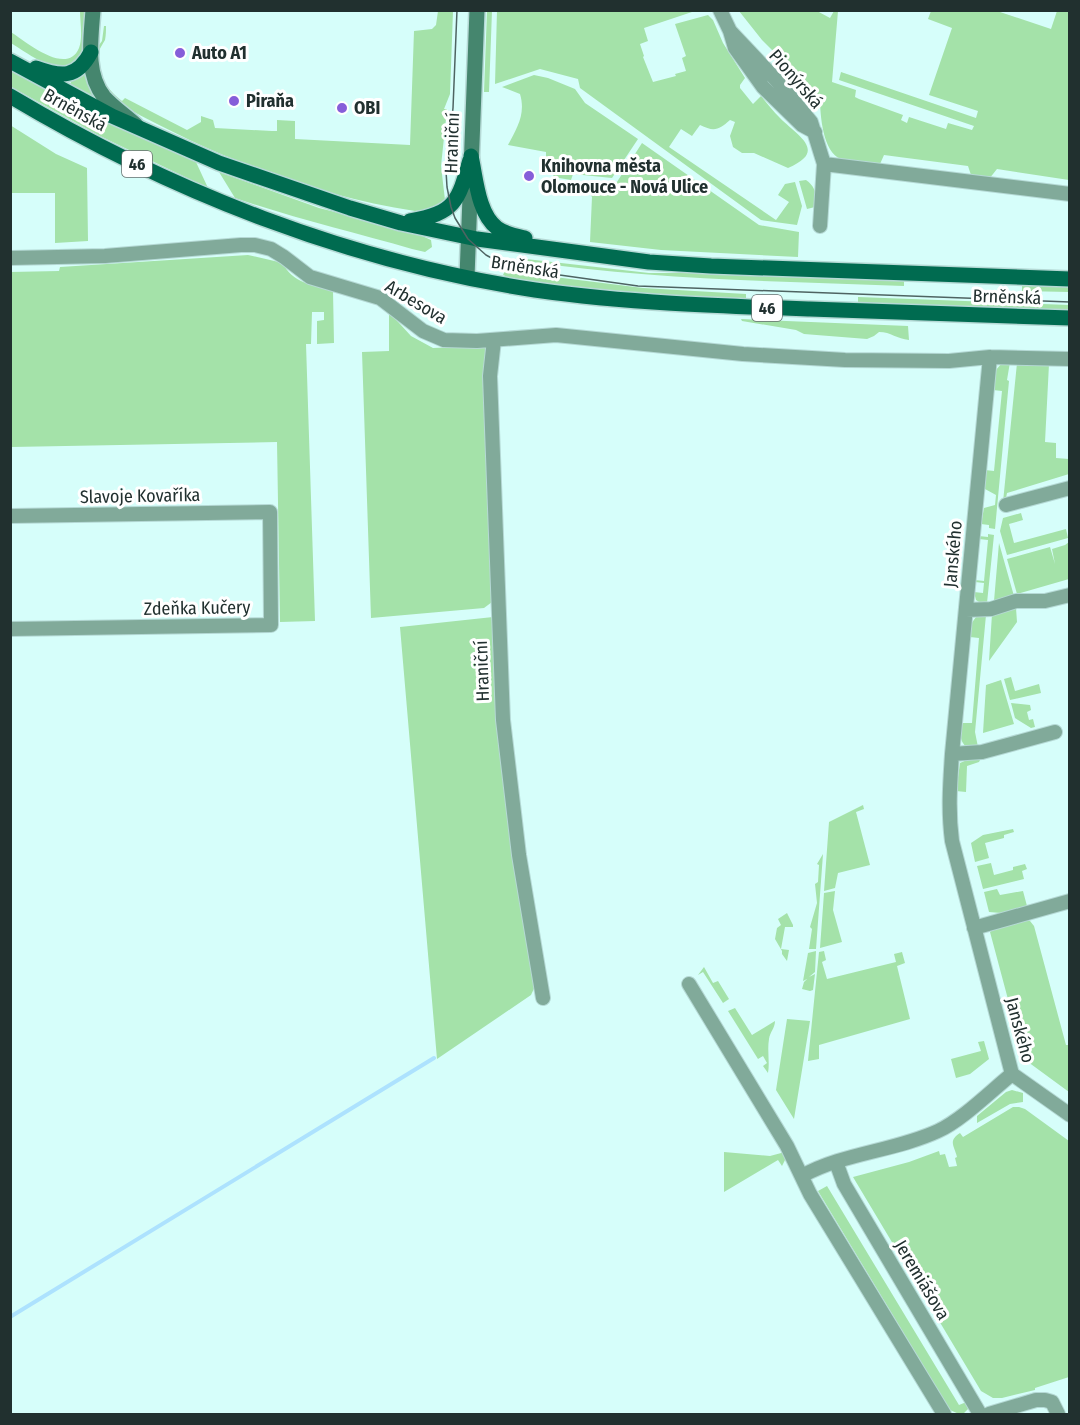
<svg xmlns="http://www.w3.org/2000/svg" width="1080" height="1425" viewBox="0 0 1080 1425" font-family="'Fira Sans Condensed',sans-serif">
<rect width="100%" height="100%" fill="#d6fefa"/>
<path fill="#a4e2a9" d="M80 11H85C84 24 85 39 82 53 72 87 27 53 11 43V32C25 41 67 77 79 48 83 38 80 21 80 11Z
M438 11H453L450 94 444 109H447L441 166 445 200C436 209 428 210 415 211 312 195 216 157 125 107 101 90 100 76 96 49L102 41 104 26H106C106 30 106 35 105 40 103 44 100 47 99 52 95 72 107 90 122 101L125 98 187 130 201 122V116L213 120 215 128 272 131H277V120L295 121V139L410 145 414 31 432 29 436 25Z
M487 11H492L489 92H484Z
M497 11H695L644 28 648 41 640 44 644 56 643 57 653 82 676 76 675 74 686 71 682 58 686 56 675 24 708 15 713 20 723 43 745 78 740 85V88L753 104 761 96C767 103 773 111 780 118 798 136 828 151 788 168L754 153H742L733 147 730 136 735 122 730 120C719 130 714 132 700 125L692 136 681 129 669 147 776 220 789 202 778 195 785 184 795 182 802 206 797 225 761 220 580 88 578 79 540 69 495 84Z
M739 11H817L830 18 834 11H838L832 82 856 90 855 97 859 99 903 115 901 120 907 123 909 117 946 129 948 123 972 130 974 126 839 80 841 72 976 118 978 111 929 95 952 28 928 19 931 11H997L1051 29 1057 11H1069V180L997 169 989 179 971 175 968 166 884 155 880 164C868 163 853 163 841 159 823 153 820 115 820 98L762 40Z
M10 70 104 120 196 162 208 188 100 136 13 88 11 86Z
M86 72 95 95 93 96 70 84 72 80Z
M534 75 548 78 575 89 585 103 638 139 612 178 573 174 571 180 553 177 555 170 546 167V152L508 145C517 128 526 114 520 94L502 87Z
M10 125 56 154 87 168 88 241 55 243V193H11Z
M642 143 759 225 799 232 798 257 661 250 590 242 592 197 584 184 615 185Z
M219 172 319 208 411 231 431 240 432 247 425 252 412 249C353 232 293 218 235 198Z
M806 180C817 188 816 195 815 207L807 209 799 181Z
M248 255 283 263C291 282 314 286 333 291L334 343 317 344V321L324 320V312H312L311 344H306L315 621 280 622 277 442 11 447 10 272 59 271 60 267Z
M526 259 649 273H720L904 279V286C778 281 651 280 526 261L524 260Z
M505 271 643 288 746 294V300L603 292 510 278 503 275Z
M1022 283 1069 285V292L1022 291Z
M858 297 1069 305 1070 312 858 304Z
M389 312 411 336 433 348 485 346 492 602 484 608 371 618 362 352 389 351Z
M741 319 908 326 909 340C897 339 891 332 879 332L874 336 867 339 804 334 796 330 742 321Z
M1010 362 1007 380 1009 381 995 529 989 528V525L981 524 984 508 995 505 996 495 985 489V470L994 471 1002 391 993 390 995 371 1002 363Z
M1017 363 1049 364 1045 442 1056 443V458L1069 459V474L1007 493 1005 503 1003 502Z
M1021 513 1023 520 1009 524 1014 543 1066 529 1068 538 1007 555 1000 531 1003 518Z
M988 534 994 535 987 603 982 604 976 600 974 592 983 593 984 583 975 582V580L984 581 988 540 979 539V536L988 537Z
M1069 542V579L1017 594 1007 559 1050 547 1055 564 1052 549 1065 545Z
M999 543 1014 596 994 601Z
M1016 608 1017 622 989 661 992 614Z
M986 615 975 732 978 747 968 748C958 741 961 733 962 723H972L979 638 970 637 971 624 976 617Z
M493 617 537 982 531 995 437 1059 400 627Z
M1011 677 1015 691 1039 684 1041 693 1010 700 1004 679Z
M1001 680 1014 724 983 733 986 685Z
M1011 703 1030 705 1031 710 1027 712 1029 720 1033 719 1035 727 1031 728 1015 718Z
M981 758 979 762 967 766 966 792 956 791 960 763 967 760Z
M863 805 864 809 856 812 870 865 838 873 835 888 824 891 829 822Z
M1013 829 1014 832 1004 835V838L985 843 989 858 975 862 971 843 983 835Z
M823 854 816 949H809L812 929 810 927 817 903 815 884 818 882 819 865 817 864Z
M991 863 994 875 1013 870V867L1025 864 1027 869 1022 871 1024 879 983 889 977 866Z
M997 889 1000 895 1023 891 1027 906 1001 913 989 912 984 892Z
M835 891 833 910 842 942 820 948 824 893Z
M787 913 793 925V927H785L781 949 789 950 787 961 782 954V951L775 939 777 928 781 925 778 919Z
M1026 920 1030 921 1034 926 1066 1045H1069V1092L1024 1059 990 932 994 929Z
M816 951 815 972 809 977 815 974 813 990 810 991 802 989 804 982 807 979 803 981 808 953Z
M824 951 826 960 822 962 827 979 896 962 894 954 902 952 905 963 897 966 910 1019 819 1045V1059L808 1061 819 952Z
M704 967 713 983 718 981 729 999 723 1003 703 972 698 975Z
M735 1008 752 1035 775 1021C775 1028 770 1032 769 1039 767 1051 770 1062 768 1073L763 1066 767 1063 763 1056 758 1059 728 1011Z
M787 1019 810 1021 794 1119 776 1090Z
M984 1041 989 1059 970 1074 956 1078 951 1059 981 1051 978 1042Z
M1012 1090 1023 1093V1102L1010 1104 977 1123V1116L1006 1092Z
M1013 1107H1019L1025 1109 1069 1141V1377L1035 1388V1390L1002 1398H993L981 1391 853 1177 909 1162 939 1151 940 1155 945 1154 949 1167 957 1166 955 1158 957 1157C954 1145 948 1141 960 1133L963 1137Z
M724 1152 770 1156 785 1152 786 1158 782 1166 778 1160 724 1192Z
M827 1186 959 1405 969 1401 970 1407 964 1413 959 1414 950 1410 818 1191Z"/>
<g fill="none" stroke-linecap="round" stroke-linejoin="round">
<path stroke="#ade2fe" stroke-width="4" d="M10 1317 434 1058"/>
<defs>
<path id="street" d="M720 10 730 31 735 48 763 87 802 125 815 132
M730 31 779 83 811 122 824 164 820 226
M824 164 1070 194
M10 258 105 256 241 245H255L271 249 284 257 310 277 380 298 423 331 444 340 477 341 556 335 743 354 845 360 949 361 990 357 1070 359
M494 340 490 376 503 720 519 855 543 998
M990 357 952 754C950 784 948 811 952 841L1012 1074 1070 1115
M1006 505 1070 488
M10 516 270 512 271 625 10 629
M966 610 991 609 1016 601H1045L1070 595
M952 754 982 752 1055 732
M974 928 1070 901
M689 984 787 1146 810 1194 944 1414
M836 1162 844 1184 980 1414
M802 1176C843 1153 895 1151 938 1131 962 1120 991 1091 1012 1074
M989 1414 1036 1400H1045L1052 1402 1058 1414"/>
<path id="secondary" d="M93 10C91 39 85 73 104 97 113 107 126 116 136 125
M467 277 477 10"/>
<path id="primary" d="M10 61 112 116 219 163 350 208 401 223 477 239 649 262 711 266 1070 279
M36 68C61 77 77 79 91 52
M10 96C171 192 350 262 535 290 626 303 719 306 810 309 897 312 983 315 1070 318
M471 156C476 178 478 214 497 228 505 234 516 236 525 238
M410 221C455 213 458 202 470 160"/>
</defs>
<use href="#street" stroke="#b5d9d5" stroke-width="16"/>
<use href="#secondary" stroke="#b5d9d5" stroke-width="18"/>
<use href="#primary" stroke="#b5d9d5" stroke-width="18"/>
<use href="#street" stroke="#81aa9a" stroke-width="14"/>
<use href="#secondary" stroke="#45866e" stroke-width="15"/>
<use href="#primary" stroke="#006b50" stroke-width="15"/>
<path stroke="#4e6462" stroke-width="1.5" d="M457 10 453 108 446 171 447 187 451 207 455 218 468 239 486 255 510 268 638 286 1070 302"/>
</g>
<g fill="#865ed9" stroke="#fff" stroke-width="2">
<circle cx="180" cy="53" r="6"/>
<circle cx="234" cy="101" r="6"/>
<circle cx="342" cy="108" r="6"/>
<circle cx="529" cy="176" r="6"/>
</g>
<g text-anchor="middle" stroke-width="6" stroke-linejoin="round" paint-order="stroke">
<g fill="#fff" stroke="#646e6d" stroke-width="1.5">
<rect x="122" y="151" width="30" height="26" rx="4.5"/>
<rect x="752" y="295" width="30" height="26" rx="4.5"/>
</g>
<g font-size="16" font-weight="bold" fill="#21302f">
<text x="137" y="170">46</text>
<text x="767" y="314">46</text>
</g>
<g font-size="18" font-weight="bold" fill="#21302f" stroke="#fff" text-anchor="start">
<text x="192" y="59">Auto A1</text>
<text x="246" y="107">Piraňa</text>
<text x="354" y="114">OBI</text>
<text x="541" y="172">Knihovna města<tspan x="541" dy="21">Olomouce - Nová Ulice</tspan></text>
</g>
<g font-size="18" fill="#21302f" stroke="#fff">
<text transform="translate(796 79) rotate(49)" y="6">Pionýrská</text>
<text transform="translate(75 110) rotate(29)" y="6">Brněnská</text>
<text transform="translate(452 143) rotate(-88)" y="6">Hraniční</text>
<text transform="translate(525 267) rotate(9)" y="6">Brněnská</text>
<text transform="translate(1007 297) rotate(2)" y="6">Brněnská</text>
<text transform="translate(416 302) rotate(31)" y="6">Arbesova</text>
<text transform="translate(140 496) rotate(-1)" y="6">Slavoje Kovaříka</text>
<text transform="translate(953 554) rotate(-85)" y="6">Janského</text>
<text transform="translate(197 608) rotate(-1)" y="6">Zdeňka Kučery</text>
<text transform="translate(482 671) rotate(-92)" y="6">Hraniční</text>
<text transform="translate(1020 1030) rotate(75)" y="6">Janského</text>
<text transform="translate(922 1280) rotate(59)" y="6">Jeremiášova</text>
</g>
</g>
<rect width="1080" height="1425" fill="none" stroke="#21302f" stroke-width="24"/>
</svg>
